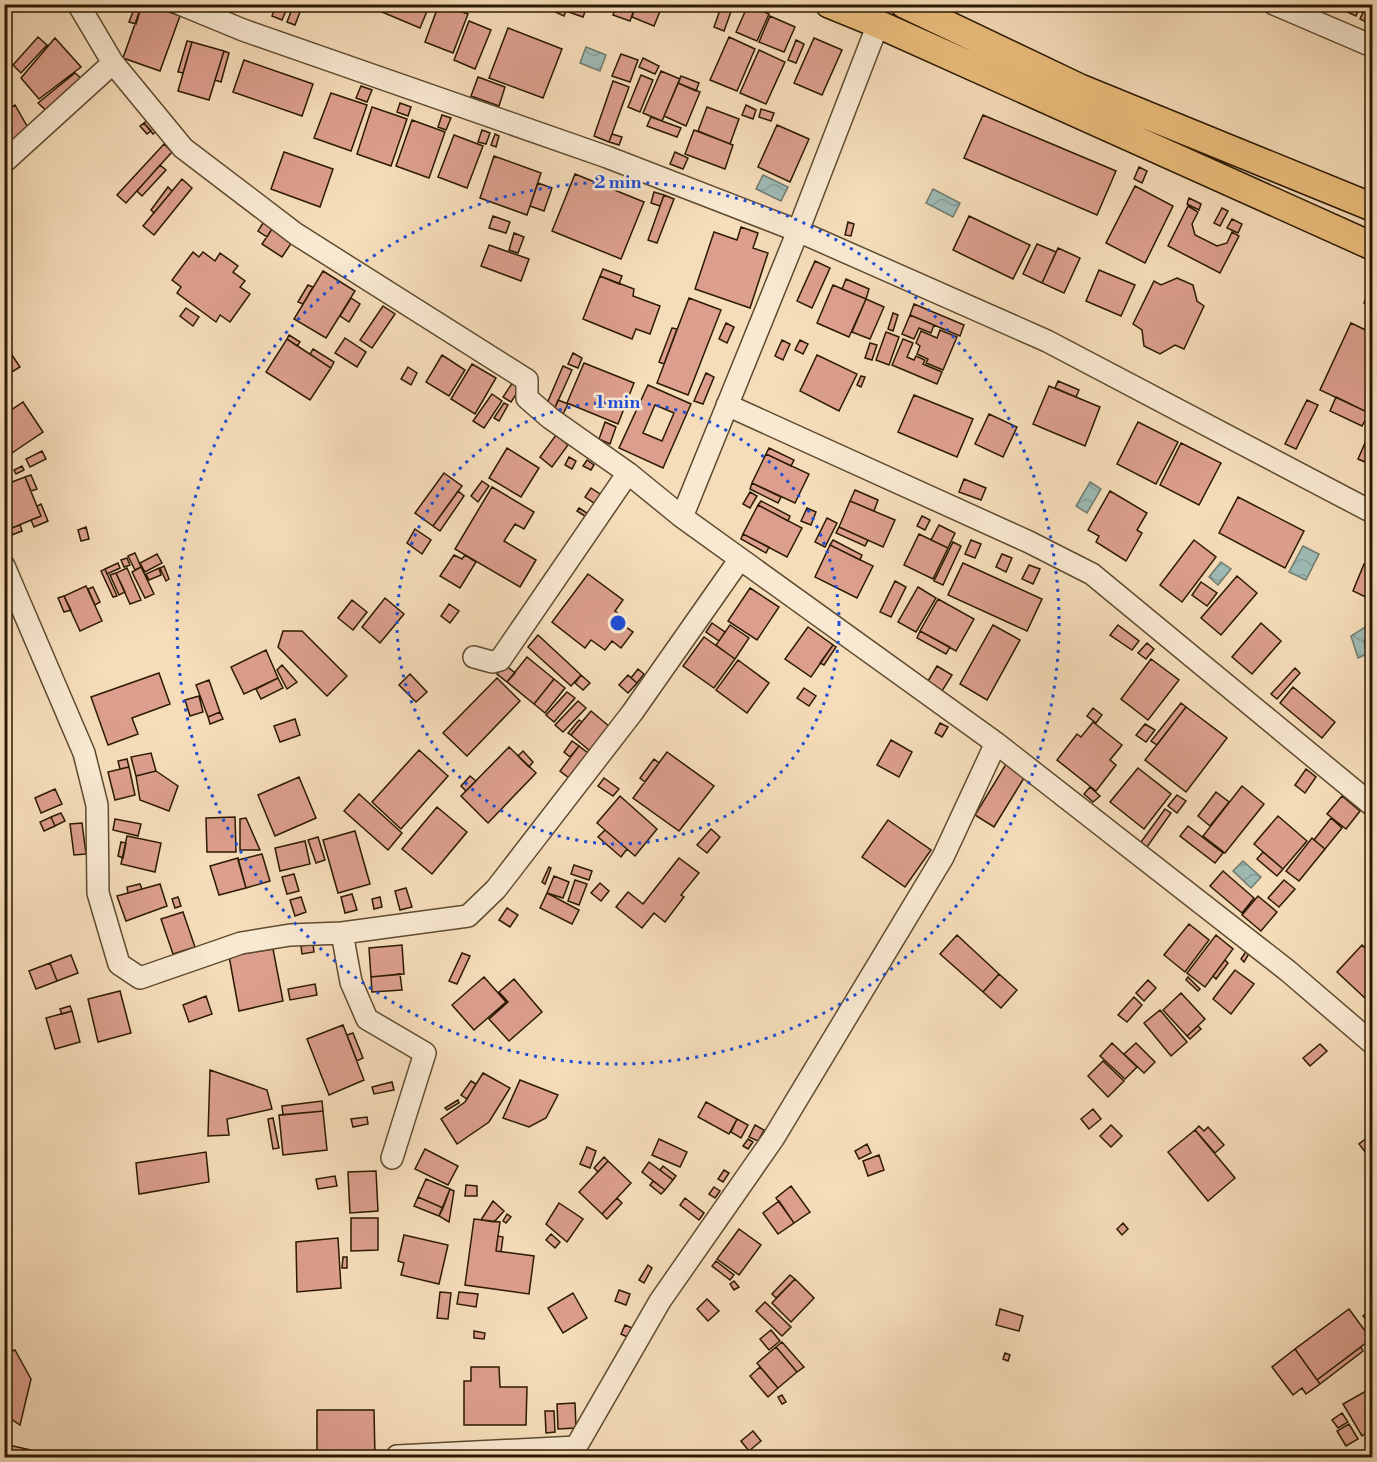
<svg xmlns="http://www.w3.org/2000/svg" width="1377" height="1462" viewBox="0 0 1377 1462" font-family="'Libre Bodoni',serif">
<defs>
<pattern id="water-waves" width="16" height="10" patternUnits="userSpaceOnUse" patternTransform="scale(1.5)"><rect width="16" height="10" fill="#9ebbb6"/><path d="M0 5q4-4 8 0t8 0" fill="none" stroke="#88a09b"/></pattern>
</defs>
<rect width="100%" height="100%" fill="#f6ddba"/>
<filter id="stains"><feTurbulence type="fractalNoise" baseFrequency=".00333" numOctaves="4"/><feColorMatrix values="0 0 0 0 .2 0 0 0 0 .09 0 0 0 0 .02 0 0 0 .5 -.17"/></filter>
<radialGradient id="worn" r=".72"><stop offset=".6" stop-color="#630" stop-opacity="0"/><stop offset="1" stop-color="#630" stop-opacity=".3"/></radialGradient>
<path fill="url(#water-waves)" stroke="#707b6e" stroke-width="1.5" d="M586 47 606 55 600 71 580 63Z
M763 175 788 187 781 201 756 189Z
M933 189 960 203 953 217 926 203Z
M1090 482 1101 489 1087 513 1076 506Z
M1303 546 1319 554 1306 580 1289 572Z
M1221 562 1231 569 1218 585 1209 577Z
M1365 627 1369 636 1364 642 1367 654 1358 658 1351 636Z
M1243 861 1261 877 1251 888 1233 871Z"/>
<path fill="#dc9f8d" stroke="#2c1a01" stroke-width="1.5" fill-rule="evenodd" d="M136 4H142L136 24 129 22Z
M142 4H148L180 16 160 71 123 58Z
M276 4 288 6 282 20 272 16Z
M363 4H430L420 28Z
M439 4 468 14 453 53 425 42Z
M538 4H569L564 16Z
M569 4H588L583 17 566 11Z
M617 4H636L630 21 613 15Z
M636 4H663L654 26 632 17Z
M722 4 733 6 724 31 714 27Z
M1330 4H1361L1356 16Z
M1367 4H1372V25L1360 19Z
M748 5 769 14 757 41 736 32Z
M292 9 300 12 295 25 287 22Z
M770 16 795 27 784 52 759 42Z
M469 21 491 30 475 69 454 60Z
M508 28 562 49 543 98 489 78Z
M38 37 47 45 21 73 13 65Z
M729 37 755 49 737 91 710 80Z
M55 38 81 67 39 99 21 78Z
M814 38 842 50 822 95 794 83Z
M796 40 804 44 796 63 788 60Z
M187 41 192 42 183 73 178 72Z
M192 42 224 51 209 100 178 91Z
M759 50 785 62 766 104 740 93Z
M224 51 229 53 221 82 215 80Z
M621 54 638 60 630 82 612 76Z
M643 58 659 66 655 74 639 67Z
M244 60 313 84 302 116 233 92Z
M661 71 680 79 662 121 643 113Z
M75 73 82 79 49 113 38 103Z
M641 75 653 80 640 112 628 107Z
M681 76 699 83 696 91 678 83Z
M478 77 505 87 499 106 471 96Z
M613 81 629 87 609 142 594 136Z
M678 83 700 92 686 126 664 116Z
M361 86 372 90 367 102 356 98Z
M331 93 367 105 351 151 314 138Z
M400 103 411 107 408 116 397 112Z
M15 105 31 133 4 148V111Z
M746 105 756 110 753 119 742 115Z
M372 107 407 119 391 166 357 154Z
M707 107 739 119 730 144 698 131Z
M761 109 774 113 771 121 759 117Z
M442 115 451 118 446 130 438 127Z
M983 115 1116 171 1097 215 964 158Z
M152 116 161 128 153 134 144 123Z
M651 117 681 128 677 137 647 126Z
M412 120 445 132 429 178 396 166Z
M144 123 151 131 147 134 140 126Z
M777 125 809 139 790 182 758 167Z
M482 130 490 133 486 144 478 142Z
M694 130 733 145 725 169 685 154Z
M495 134 499 136 496 147 491 145Z
M612 134 622 137 619 145 609 142Z
M454 135 483 146 467 188 438 177Z
M164 144 172 152 126 203 117 195Z
M284 152 333 169 320 207 271 189Z
M675 152 688 158 683 169 670 164Z
M494 156 541 173 527 215 480 198Z
M160 165 166 170 142 196 137 191Z
M1139 167 1147 171 1142 183 1134 179Z
M575 174 644 202 621 259 552 231Z
M182 179 192 188 154 235 143 226Z
M538 183 552 188 544 211 530 206Z
M1135 186 1173 206 1145 263 1106 243Z
M168 187 172 191 154 213 151 210Z
M654 192 664 195 660 206 651 203Z
M664 195 674 199 657 243 648 240Z
M1189 198 1201 204 1199 210 1187 204Z
M1188 206 1198 212 1192 224 1195 235 1217 246 1227 243 1232 232 1239 236 1220 273 1168 246Z
M1222 208 1228 211 1220 226 1214 223Z
M493 216 510 222 506 233 489 228Z
M969 216 1030 245 1013 279 953 250Z
M1232 219 1242 224 1238 233 1227 228Z
M848 222 854 224 851 236 845 235Z
M263 223 272 229 267 237 258 231Z
M741 227 758 233 753 248 768 253 750 308 695 289 714 232 737 240Z
M272 229 292 242 282 257 262 244Z
M514 233 524 237 518 253 509 250Z
M1037 244 1056 252 1042 283 1023 274Z
M489 245 529 259 521 281 481 266Z
M1058 248 1080 258 1064 293 1042 283Z
M193 252 199 257 203 252 215 261 220 253 238 266 233 272 245 281 240 287 250 294 230 322 220 315 216 322 177 293 181 287 172 280Z
M815 261 830 268 812 308 797 301Z
M603 269 622 276 619 284 600 276Z
M1099 270 1135 285 1121 316 1086 301Z
M323 271 355 291 326 338 294 319Z
M600 276 634 289 633 296 660 306 650 334 636 329 632 339 583 319Z
M1177 278 1193 285 1197 301 1204 306 1184 349 1175 345 1160 354 1144 346 1142 330 1133 324 1154 281 1161 285Z
M846 279 869 289 866 299 842 289Z
M1372 283V306L1364 303Z
M308 285 313 287 303 304 298 302Z
M833 285 866 299 849 337 817 323Z
M351 298 360 304 349 322 340 316Z
M689 298 721 310 688 395 657 383Z
M866 299 884 307 870 339 852 332Z
M914 304 964 325 960 336 910 315Z
M383 306 395 314 372 348 360 340Z
M186 308 199 317 193 326 180 316Z
M893 313 898 315 893 331 888 329Z
M910 315 934 325 931 333 919 328 914 339 902 334Z
M726 323 734 327 727 343 719 339Z
M1351 323 1372 333V404L1369 413 1320 390Z
M4 324 12 338 4 342Z
M672 328 677 329 664 364 659 362Z
M940 330 957 337 943 370 926 363 928 359 917 354 920 346 916 343 921 331 937 338Z
M886 332 899 337 889 365 876 360Z
M289 335 300 342 297 346 287 339Z
M345 338 366 352 357 367 335 353Z
M287 339 331 368 310 400 266 372Z
M903 339 913 343 907 357 914 360 916 356 925 360 923 364 942 372 937 384 892 365Z
M782 340 790 344 783 360 775 356Z
M800 340 808 344 803 354 795 350Z
M4 343 20 367 10 373 4 363Z
M870 343 877 345 872 360 865 358Z
M313 349 334 362 331 368 310 354Z
M573 353 582 358 578 368 568 364Z
M442 355 465 370 449 396 426 382Z
M817 355 857 374 839 411 800 391Z
M584 363 634 383 618 424 567 403Z
M472 364 496 378 475 414 451 399Z
M563 366 572 370 554 410 546 406Z
M408 367 417 373 411 385 401 379Z
M706 373 714 377 703 404 694 401Z
M861 376 865 377 861 387 857 385Z
M4 380 12 401 4 406Z
M1058 381 1079 390 1076 397 1055 388Z
M513 382 521 387 511 402 503 397Z
M648 385 691 404 663 468 619 448ZM655 405 674 413 662 441 643 433Z
M1049 386 1100 407 1085 446 1033 424Z
M492 394 502 401 484 428 473 421Z
M914 395 973 419 957 457 898 432Z
M1336 397 1369 413 1362 426 1330 411Z
M558 400 568 404 563 414 554 410Z
M1307 400 1318 405 1296 449 1285 444Z
M23 402 43 432 6 457 4 415Z
M504 403 508 405 499 421 494 418Z
M989 414 1017 427 1003 457 975 444Z
M605 422 616 427 610 444 599 439Z
M1138 422 1178 442 1156 484 1117 464Z
M1372 427V465L1358 459Z
M556 435 568 445 552 467 540 457Z
M1181 443 1221 463 1199 505 1160 485Z
M507 448 539 468 521 497 489 478Z
M769 448 794 460 791 466 766 454Z
M42 451 46 459 30 467 26 459Z
M766 454 809 474 795 503 752 483Z
M569 457 576 461 572 469 565 465Z
M587 460 594 465 591 470 583 466Z
M22 466 24 470 16 474 14 470Z
M444 473 462 486 433 526 415 513Z
M31 475 37 489 31 491 25 477Z
M25 477 41 516 12 528 4 511V485Z
M1372 477V491L1367 488Z
M964 479 986 488 981 500 959 492Z
M482 481 489 486 478 502 471 496Z
M752 483 781 497 778 503 750 489Z
M492 487 534 512 524 529 515 524 504 541 536 560 520 587 455 549Z
M591 488 603 496 597 505 585 497Z
M855 490 878 500 874 511 850 501Z
M458 491 464 496 440 531 433 526Z
M1110 491 1147 513 1137 530 1142 533 1126 561 1096 542 1099 536 1088 530Z
M750 492 757 496 750 508 743 504Z
M1238 497 1304 531 1285 568 1219 533Z
M761 501 790 516 788 521 758 505Z
M850 501 895 520 883 547 839 527Z
M41 504 48 521 34 527 31 520 41 516 37 506Z
M758 505 802 528 787 557 743 534Z
M579 508 590 515 588 518 577 511Z
M807 508 816 512 811 525 801 521Z
M922 516 930 520 925 530 917 526Z
M827 518 837 523 825 547 815 542Z
M8 520 12 528 20 525 22 531 9 536 4 525V522Z
M939 525 955 533 948 548 931 540Z
M86 527 89 539 81 541 78 530Z
M839 527 868 540 865 546 836 533Z
M415 529 431 540 422 554 407 543Z
M743 534 769 547 766 553 741 539Z
M919 534 948 548 933 579 904 565Z
M833 540 862 555 860 560 830 545Z
M971 540 981 544 975 558 965 554Z
M1194 540 1216 557 1182 602 1160 585Z
M953 542 961 546 943 585 934 581Z
M830 545 873 566 857 598 815 577Z
M135 553 141 567 135 570 128 556Z
M157 554 162 563 145 572 140 563Z
M1002 554 1012 558 1006 572 996 567Z
M454 555 462 559 465 555 476 562 460 588 440 576Z
M127 558 130 565 124 567 121 560Z
M118 563 120 568 107 574 105 569Z
M963 563 1042 599 1027 631 948 595Z
M1364 564 1372 567V600L1353 591Z
M1029 565 1040 569 1033 584 1022 579Z
M164 566 169 579 166 581 160 568Z
M141 567 154 594 145 598 132 572Z
M127 568 141 600 130 604 116 573Z
M159 568 161 575 149 580 146 574Z
M105 569 117 596 113 597 101 571Z
M116 573 125 592 119 595 110 575Z
M588 574 623 600 615 611 626 619 622 624 633 632 621 648 612 641 605 650 591 640 585 648 552 622Z
M1237 576 1257 593 1221 635 1201 618Z
M4 581 17 606 4 614Z
M895 581 906 587 891 617 880 612Z
M1201 582 1217 593 1207 606 1192 595Z
M86 586 102 621 80 631 64 596Z
M93 587 100 602 95 605 88 589Z
M918 587 936 598 916 632 898 622Z
M750 588 779 607 757 640 728 621Z
M64 596 71 610 64 612 58 598Z
M385 598 404 614 380 643 362 627Z
M938 599 974 619 956 651 920 631Z
M352 600 367 612 353 630 338 618Z
M449 604 459 611 450 623 441 616Z
M712 623 725 632 719 641 706 632Z
M1261 623 1281 641 1252 674 1232 657Z
M730 625 749 638 735 659 716 645Z
M993 625 1020 640 987 700 960 684Z
M1118 625 1139 641 1132 650 1110 635Z
M808 627 833 645 811 677 785 659Z
M283 631H302L347 676 327 696 278 647Z
M920 631 950 647 946 654 917 638Z
M538 635 581 675 571 686 528 647Z
M704 637 735 659 714 688 683 666Z
M1147 643 1154 649 1146 659 1138 653Z
M833 645 836 647 824 665 820 663Z
M266 650 278 678 244 694 231 667Z
M527 657 554 679 534 704 507 682Z
M1151 659 1179 680 1148 720 1121 699Z
M738 660 769 683 747 713 716 690Z
M504 664 515 673 507 682 497 674Z
M282 665 297 682 287 689 277 670Z
M937 666 952 675 942 691 928 681Z
M1295 668 1300 673 1277 699 1271 694Z
M638 669 644 674 637 683 631 678Z
M159 673 170 704 132 718 138 734 108 745 91 697Z
M410 674 427 692 416 702 399 685Z
M581 675 590 683 583 690 575 683Z
M628 675 637 683 628 693 619 685Z
M278 678 283 688 261 699 256 689Z
M497 678 520 701 467 756 443 733Z
M554 679 565 688 545 713 534 704Z
M209 680 220 712 208 717 196 685Z
M1293 687 1335 722 1322 738 1280 703Z
M804 688 816 696 809 706 797 698Z
M567 692 575 698 554 722 546 715Z
M199 696 203 712 190 716 185 700Z
M578 701 586 708 563 732 555 725Z
M1181 703 1186 707 1157 745 1151 741Z
M1186 707 1227 738 1186 792 1145 760Z
M1093 708 1102 715 1096 723 1087 716Z
M591 711 610 727 590 751 571 735Z
M220 712 223 719 210 724 208 717Z
M295 719 300 735 280 742 274 726Z
M579 720 582 722 571 735 568 733Z
M1093 722 1122 745 1110 760 1116 765 1096 791 1057 760 1077 734 1081 737Z
M940 723 948 727 942 737 935 733Z
M1145 724 1155 730 1146 742 1136 735Z
M891 740 912 752 899 777 877 765Z
M572 741 579 746 570 757 564 752Z
M579 746 588 753 569 778 560 771Z
M509 747 536 773 488 823 461 796Z
M419 750 448 776 401 829 372 802Z
M523 751 533 762 529 767 518 756Z
M667 752 714 786 679 831 633 798Z
M151 753 156 771 136 776 131 757Z
M127 759 129 767 120 769 118 761Z
M654 759 659 763 645 782 640 778Z
M1008 761 1027 773 994 827 975 815Z
M129 767 135 795 115 800 108 772Z
M1138 768 1171 794 1144 829 1110 802Z
M1306 769 1316 777 1305 793 1295 785Z
M156 771 178 786 169 811 140 800 136 776Z
M470 776 476 781 466 791 461 786Z
M299 777 316 818 275 836 258 795Z
M604 778 619 789 613 796 598 786Z
M1242 786 1264 804 1225 853 1203 836Z
M1090 787 1100 796 1093 802 1084 794Z
M55 789 62 804 41 813 35 798Z
M1216 792 1229 802 1210 826 1198 816Z
M359 794 402 833 388 850 344 811Z
M1177 795 1186 801 1177 813 1168 806Z
M620 796 657 829 635 856 597 823Z
M1342 796 1360 811 1346 829 1327 814Z
M437 807 467 832 432 874 402 849Z
M1165 809 1171 813 1147 847 1141 842Z
M61 813 65 821 55 826 51 817Z
M1278 816 1307 841 1283 869 1254 844Z
M51 817 55 826 44 831 40 822Z
M235 817 236 852H207L206 818Z
M246 818 260 850H240V819Z
M1331 818 1342 828 1325 849 1314 840Z
M115 819 141 824 138 836 113 830Z
M888 820 931 850 905 887 862 857Z
M82 823 86 854 74 855 70 824Z
M1188 826 1223 853 1215 863 1180 836Z
M711 829 720 837 707 853 697 845Z
M605 830 627 849 621 857 598 837Z
M355 831 370 884 338 893 323 840Z
M127 836 161 843 155 872 121 864Z
M318 837 325 860 316 863 308 840Z
M1312 838 1325 849 1299 881 1286 871Z
M305 841 310 864 280 871 275 848Z
M121 842 126 843 123 858 118 856Z
M1263 852 1283 869 1277 876 1257 859Z
M262 854 270 881 246 888 238 860Z
M238 858 246 888 219 895 210 866Z
M679 858 699 873 681 895 684 897 665 922 654 913 642 928 616 907 628 892 643 904Z
M574 865 592 871 589 880 571 874Z
M549 867 551 868 545 884 542 882Z
M1223 871 1254 898 1242 913 1210 886Z
M294 874 299 891 287 894 282 877Z
M554 876 569 882 563 898 547 893Z
M575 880 587 884 579 905 568 901Z
M1284 880 1295 889 1279 907 1268 898Z
M600 883 609 891 601 901 591 893Z
M140 884 142 889 128 893 127 887Z
M160 884 167 906 126 921 117 896Z
M406 888 412 907 400 910 395 891Z
M547 893 579 910 572 924 540 908Z
M352 894 357 910 345 913 341 897Z
M1258 896 1277 912 1261 931 1242 915Z
M178 897 181 906 175 908 172 899Z
M301 897 306 912 295 916 290 900Z
M380 897 382 907 374 909 372 899Z
M507 908 518 915 510 927 499 920Z
M183 912 195 947 173 954 161 919Z
M1189 924 1209 940 1185 972 1164 955Z
M957 935 999 974 983 992 940 954Z
M1216 935 1233 949 1205 987 1187 973Z
M313 944 314 952 302 954 301 946Z
M402 945 404 974 371 977 369 948Z
M1362 945 1372 955V994L1367 1000 1337 972Z
M273 949 283 1001 239 1011 229 956Z
M1247 950 1250 952 1244 962 1241 959Z
M462 953 470 956 457 984 449 981Z
M71 955 78 973 57 981 50 963Z
M1225 960 1228 963 1216 979 1213 976Z
M50 963 57 981 36 989 29 971Z
M1235 970 1254 984 1231 1014 1213 999Z
M400 974 402 990 372 992 371 977Z
M999 974 1017 990 1001 1008 983 992Z
M484 977 506 1002 474 1030 452 1005Z
M1188 977 1200 989 1198 991 1186 980Z
M514 979 542 1012 509 1041 489 1019 508 1002 499 992Z
M1148 980 1156 988 1144 1001 1136 993Z
M315 984 317 995 290 1000 288 989Z
M120 991 131 1033 98 1042 88 999Z
M1181 993 1205 1019 1187 1036 1163 1010Z
M206 996 212 1014 189 1022 183 1005Z
M1134 997 1142 1005 1127 1022 1118 1015Z
M70 1006 72 1011 62 1014 60 1009Z
M1160 1010 1187 1042 1171 1056 1144 1023Z
M72 1011 80 1042 55 1049 46 1018Z
M343 1025 364 1080 329 1095 307 1039Z
M1198 1026 1201 1029 1190 1039 1187 1036Z
M353 1033 363 1058 357 1061 347 1035Z
M1112 1043 1137 1067 1125 1079 1100 1056Z
M1136 1043 1155 1062 1144 1073 1124 1054Z
M1320 1044 1327 1051 1310 1066 1303 1058Z
M1103 1061 1124 1081 1108 1097 1088 1076Z
M210 1070 267 1090 272 1109 227 1119 229 1135 208 1136Z
M483 1073 510 1088 489 1122 457 1144 441 1119 465 1102Z
M520 1080 558 1095 546 1118 529 1127 503 1118Z
M471 1081 476 1084 467 1099 461 1095Z
M392 1082 394 1090 374 1094 372 1087Z
M458 1100 459 1103 447 1110 445 1108Z
M322 1101 323 1111 283 1115 282 1106Z
M706 1102 737 1119 729 1134 698 1117Z
M1093 1109 1101 1119 1089 1129 1081 1119Z
M323 1111 327 1150 283 1155 279 1115Z
M367 1117 368 1124 353 1127 351 1119Z
M273 1118 279 1148 273 1149 268 1119Z
M737 1119 748 1125 741 1138 731 1132Z
M755 1125 764 1130 758 1141 749 1137Z
M1111 1125 1122 1136 1111 1147 1100 1136Z
M1199 1126 1204 1131 1208 1127 1224 1145 1215 1153 1195 1130Z
M1195 1130 1235 1178 1208 1201 1168 1152Z
M1372 1134V1161L1359 1144Z
M659 1139 687 1152 680 1167 652 1155Z
M748 1139 753 1142 748 1149 743 1146Z
M867 1144 871 1153 859 1159 855 1151Z
M587 1147 596 1151 590 1168 580 1164Z
M425 1149 458 1166 448 1185 415 1169Z
M206 1152 209 1182 139 1194 136 1163Z
M879 1155 884 1170 868 1176 863 1161Z
M604 1157 608 1161 598 1172 594 1168Z
M608 1161 631 1183 602 1214 579 1192Z
M649 1162 673 1180 665 1190 642 1172Z
M663 1166 676 1176 673 1180 660 1170Z
M724 1170 729 1173 723 1182 718 1179Z
M376 1171 378 1211 350 1213 348 1172Z
M1372 1171V1185L1366 1177Z
M335 1176 337 1186 318 1189 316 1179Z
M426 1179 450 1189 443 1208 418 1197Z
M653 1181 665 1190 661 1194 650 1185Z
M466 1185 477 1186V1196H465Z
M791 1186 810 1212 794 1223 776 1198Z
M714 1187 720 1191 715 1198 709 1194Z
M450 1189 454 1191 449 1222 439 1216Z
M418 1197 443 1208 439 1216 414 1206Z
M617 1198 622 1203 607 1219 602 1214Z
M685 1198 704 1213 699 1220 680 1205Z
M493 1201 504 1211 494 1222 481 1220Z
M779 1201 794 1223 778 1234 763 1213Z
M559 1203 583 1219 567 1242 546 1224Z
M507 1214 511 1217 506 1223 503 1221Z
M351 1218H378V1250L351 1251Z
M474 1219 500 1222 496 1251 534 1256 529 1294 465 1285Z
M1123 1223 1128 1229 1122 1235 1117 1229Z
M739 1229 761 1245 739 1275 717 1259Z
M551 1234 560 1242 555 1248 546 1240Z
M404 1235 448 1245 439 1284 401 1275 404 1263 398 1261Z
M498 1236 503 1237 501 1252 496 1251Z
M338 1238 341 1288 297 1292 296 1242Z
M343 1257H347V1268H342Z
M716 1261 734 1275 730 1280 712 1266Z
M648 1265 652 1268 644 1283 639 1280Z
M790 1275 795 1279 776 1298 772 1294Z
M795 1279 814 1298 791 1322 772 1303Z
M734 1281 739 1287 734 1290 730 1284Z
M619 1290 630 1294 626 1305 615 1301Z
M440 1292 451 1293 448 1319 437 1318Z
M459 1292 478 1294 476 1307 457 1304Z
M573 1293 587 1318 563 1333 548 1308Z
M707 1299 719 1311 708 1321 697 1309Z
M1372 1299V1314L1365 1304Z
M765 1302 791 1327 782 1336 756 1311Z
M1000 1309 1023 1316 1019 1331 996 1325Z
M1349 1309 1371 1339 1317 1380 1295 1349Z
M1370 1311 1372 1317 1367 1321 1363 1316Z
M625 1325 637 1330 632 1339 621 1334Z
M771 1330 780 1341 769 1350 760 1339Z
M474 1331 485 1333 484 1339 474 1338Z
M782 1342 804 1367 797 1372 776 1347Z
M776 1347 797 1372 778 1388 757 1363Z
M1361 1347 1363 1351 1320 1384 1317 1380Z
M1295 1349 1320 1384 1306 1394 1302 1388 1293 1395 1272 1367Z
M15 1350 31 1379 20 1425 4 1414V1354Z
M1005 1353 1010 1355 1008 1361 1003 1359Z
M471 1367H499L500 1387H527L526 1425H464V1381H471Z
M760 1367 778 1388 768 1397 750 1376Z
M1366 1391 1372 1402V1429L1362 1436 1343 1404Z
M782 1395 786 1402 782 1404 778 1397Z
M575 1403 576 1428 558 1429 557 1404Z
M317 1410H374L375 1458H317Z
M545 1411H554L555 1432 546 1433Z
M1342 1413 1348 1422 1338 1428 1332 1420Z
M1349 1424 1358 1439 1346 1446 1337 1431Z
M753 1431 761 1441 749 1451 741 1441Z
M4 1444 31 1450 29 1458H4Z
M1372 1447V1458H1368L1364 1451Z"/>
<g fill="none" stroke-linecap="round" stroke-linejoin="round">
<defs>
<path id="minor" d="M78 4 113 63 183 148 296 234 527 380V398L550 418 628 473 682 517 996 743 1288 971 1372 1043
M180 4 243 30 607 157 798 231 1047 341 1372 512
M1274 4 1372 46
M4 162 113 63
M727 405 1029 542 1092 574 1372 805
M682 517 798 231 878 24
M4 566 84 753 97 805 98 893 119 964 140 978 241 943 290 935 342 933 468 916 496 889 632 713 740 559
M474 657 492 662 500 660 628 473
M342 933 351 982 367 1019 425 1053 392 1158
M397 1456 576 1447 660 1301 773 1139 943 857 996 743"/>
<path id="major" d="M829 4 878 24 1372 246
M904 4 1080 88 1372 207"/>
</defs>
<use href="#minor" stroke="#5e4b2f" stroke-width="24"/>
<use href="#major" stroke="#2c1a01" stroke-width="30"/>
<use href="#minor" stroke="#f9e9d2" stroke-width="21"/>
<use href="#major" stroke="#ebbe7d" stroke-width="27"/>
</g>
<g fill="none" stroke="#1d4ed8" stroke-width="3" stroke-dasharray="3 6">
<circle cx="618" cy="623" r="221"/>
<circle cx="618" cy="623" r="441"/>
</g>
<circle cx="618" cy="623" r="9" fill="#1d4ed8" stroke="#f9e9d2" stroke-width="3"/>
<g font-size="18" text-anchor="middle" font-weight="bold" fill="#1d4ed8" stroke="#f9e9d2" stroke-width="5" stroke-linejoin="round" paint-order="stroke">
<text x="618" y="188">2 min</text>
<text x="618" y="408">1 min</text>
</g>
<rect width="1377" height="1462" fill="none" stroke="#f6ddba" stroke-width="24"/>
<rect x="6" y="6" width="1365" height="1450" fill="none" stroke="#2c1a01" stroke-width="3"/>
<rect x="12" y="12" width="1353" height="1438" fill="none" stroke="#2c1a01" stroke-width="1.5"/>
<rect width="100%" height="100%" filter="url(#stains)"/>
<rect width="100%" height="100%" fill="url(#worn)"/>
</svg>
